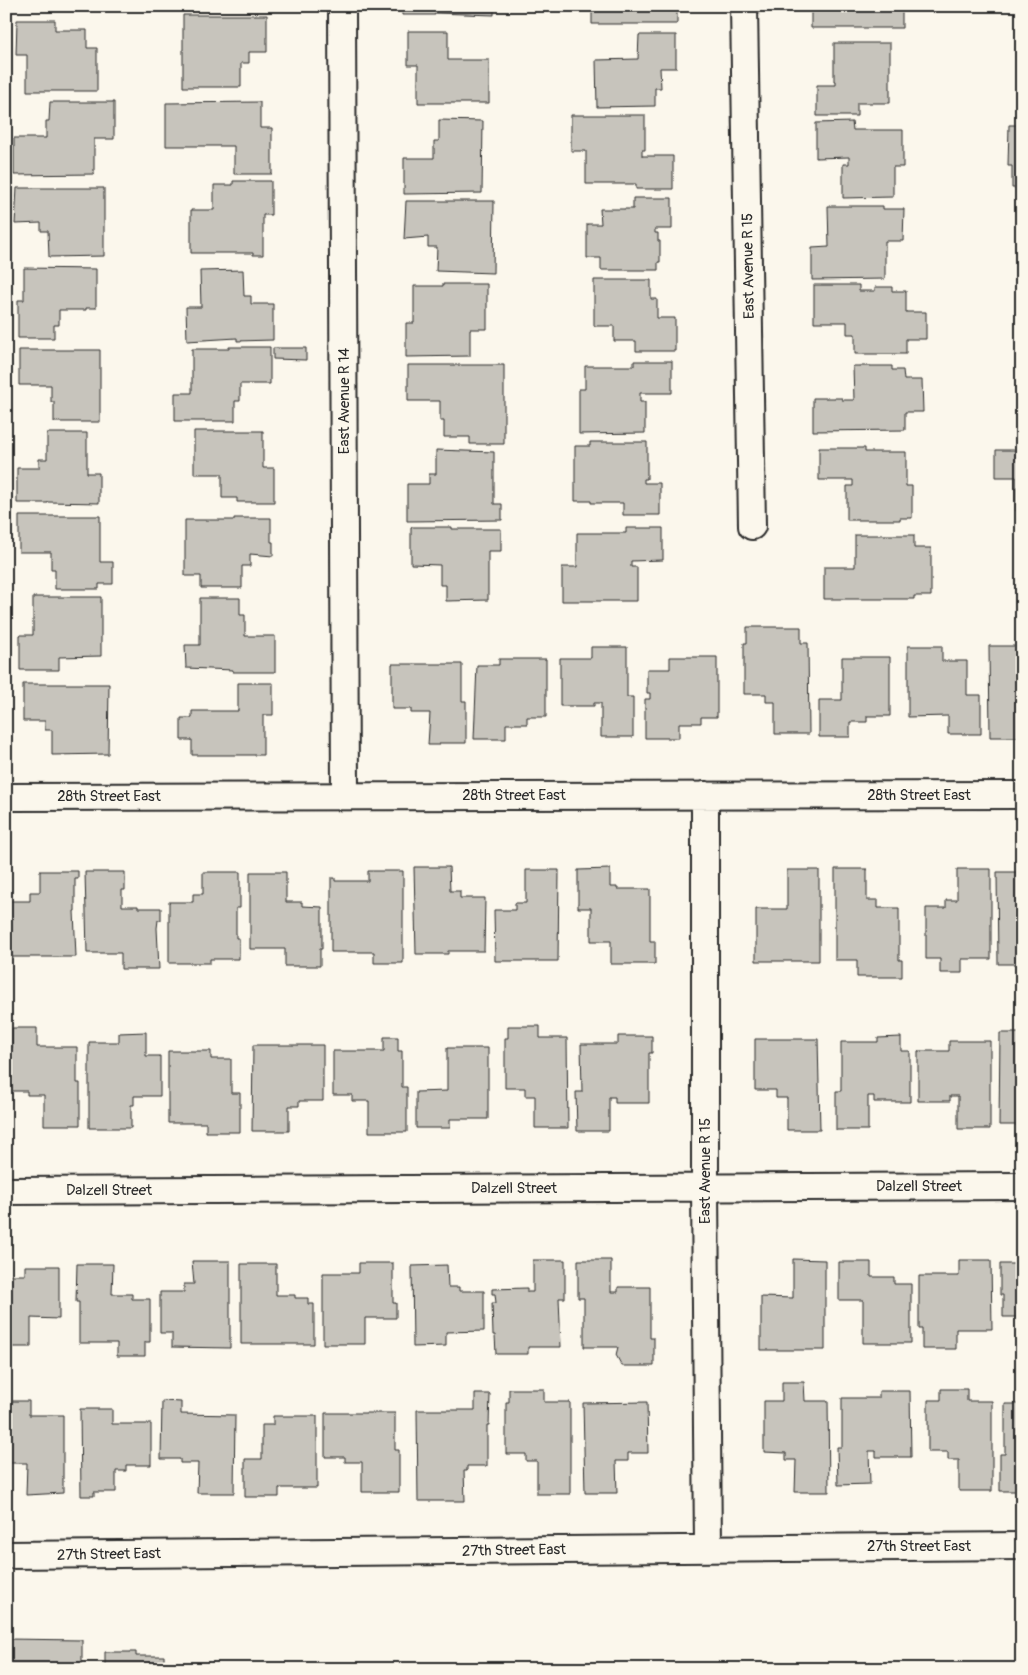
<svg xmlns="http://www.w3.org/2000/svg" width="1028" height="1675" viewBox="0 0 1028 1675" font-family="Pangolin,sans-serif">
<rect width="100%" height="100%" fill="#fbf7ec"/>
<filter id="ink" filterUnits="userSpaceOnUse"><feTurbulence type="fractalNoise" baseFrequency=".02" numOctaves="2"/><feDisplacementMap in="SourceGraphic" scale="10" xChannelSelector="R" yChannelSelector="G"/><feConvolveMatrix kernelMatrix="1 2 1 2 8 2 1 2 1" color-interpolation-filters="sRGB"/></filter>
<g filter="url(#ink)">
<path fill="#c7c4bc" stroke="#2b2b2b" d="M234 6H274V7H234Z
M402 6H494V15L435 13V15H402Z
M592 6H677V24H592Z
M811 6H917V7H902V28H811Z
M183 15H267V52H249V63H241V87H183Z
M17 20H55V30H87V48H97V91H27V55H16Z
M408 31H448V60H489V103H418V65H408Z
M639 35H676V68H660L661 88H655V106L597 107 596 60 638 59Z
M834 43H890V103H857V116H817V85H836V81H834Z
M50 102H114V139H94V174L14 175V138H46V121H49Z
M260 102V128H272V174H234V146H166V103Z
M571 115H645V150H642V156H673V189H636V184H586V151H571Z
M439 120 483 121 482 193 404 194V158H434V141H439Z
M852 122 853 130H903V167H893V197L843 198V164H849V157L816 158V123Z
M1009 125H1022V188H1012V166H1008Z
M233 181H271V215H263V255H253V253H191V210H214V185H233Z
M17 188H104V256L49 257 48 231H41V223L15 224Z
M633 198H672V229H655V233H658V241H660V262H658V270H601V258H587V224H601L600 209H633Z
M406 201H494L493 273 436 271 437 247H428V237L404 239Z
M828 206H883V209H904L903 241H885V279L812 280V248L829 247Z
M24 268 96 269V308H86V310H59V325H54V338H18V300H24Z
M243 270 244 296H251V304H273V340L237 341V338L187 341 186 307H201L200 271Z
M594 280H651V299H657V318H675V351H636V341H614V326H594Z
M443 284H487V329H470V356L406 357V323H414V286H443Z
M814 285H859V291H875V287H892V291H906V312H926V339H906V354H855V334H847V322H814Z
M229 347H270V384H240V401H235V421H175V393H192V349H229Z
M273 348H306V360L273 359Z
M19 350H100V422H54V402H51V385H19Z
M634 361H672V393H640V402H645V433L579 434V389H585V366H634Z
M408 365H504V444H470V437H444V421H440V401H408Z
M853 366H892V370H903L904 380H922L923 412H905V430L813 431V398H842V400H854Z
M194 431H263V468H274V502H237V498H222V474H194Z
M47 433H87V473H99V503L48 502V503H17V468H39V459H47Z
M590 442H647V479H644V483H660V515H623V503H591V501H575V446H590Z
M819 448H865V452H906V486H912V518H900V520H847V486H853V480H819Z
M1016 448H1022V511H1016V477H996V450H1016Z
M436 450 494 452V504H502V520L407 521V484H429V474H436Z
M19 516H100V562H113V584H99V589H55V569H51V552H19Z
M234 518H271V542H273V556L250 554V566H242V588H201V576H185V520H234Z
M411 527H452V529H501V551H488V600L446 601V585H440V565L411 564Z
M626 528H663V560L631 561V567H637V601H562V567H577V533H626Z
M855 535H914V548H931V596H914V599H824V567H855Z
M33 597H101V656L59 657V670H20V635H33Z
M200 598H240V615H245V636H275V672H233V670L186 668 185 645H200Z
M747 627H801V643H808L809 734H775V702H766V694H744V643H747Z
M908 646H942V661H967V695H981V734H948V716L908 717Z
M989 646H1022V737H990Z
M591 647H627V697H633V737H601V703H594V706H560V658H591Z
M670 657H717V717H701V723H679V738H645V699H650V693H647V669H670Z
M842 657H890V716H867V722H850V737H819V700H842Z
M499 659H546V717H527V724H506V739H474L477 665H499Z
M392 664H462V701H466V743H440V745H428L430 713H411V709H392Z
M238 683H273V715H263V755H192V740H181V718H192V711H238Z
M23 684H109L108 754 52 755V730H45V721H23Z
M414 867H449L450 891H460V898H485L484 951H448V954H416Z
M610 869V887H617V889H650V941H655V964H611V941H591V908H578V870Z
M835 869H867V900H878V908H899V960H902V977H857V960H835Z
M957 869H991V959H962V973H940V959H926V908H946V900H957Z
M526 870H559L558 961H495L494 910H515V903H526Z
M787 870H819V961H756V909H787Z
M40 871H78V879H75V911H74L76 957H6V901H30V892H40Z
M368 871H403V963H374V952H331V878H335V881H368Z
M85 872H125V890H122V906H138V908H161V920H158L157 928 159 969H121V953H87Z
M203 872H240V908H236V938H239V959H210V963H169V902H193V894H203Z
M250 872H286V902H302V906L322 907V949H320V966H285V949H250Z
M997 872H1022V964H998Z
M508 1026H540V1038H567L568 1128H535V1096H525V1088H505V1038H508Z
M12 1028H37V1047H77V1083H80V1125H44V1095H27V1091H11V1070H6V1048H12Z
M146 1032V1056H160V1096H134V1105H131V1128H89V1042H119V1033Z
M1000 1033H1022V1125H999Z
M618 1036H652V1053H649V1103H615V1097H609V1131H577L576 1092H582L581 1044H618Z
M384 1037H398V1051H402V1087H407V1132H369V1101H352V1095H333V1051H384Z
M901 1037V1051H910V1102H874V1096H868V1130H836V1091H841V1042H878V1038Z
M755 1039H818L820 1130H787V1098H776V1090H755Z
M949 1041H990V1129H958V1096H950V1101H918V1051H949Z
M253 1045H323V1101H299V1106H289V1131H252Z
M447 1048H488V1119H450V1128H416V1092L447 1091Z
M168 1051H211V1059H231V1093H240V1132H206V1123H168Z
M793 1259 825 1260V1350H761V1297L793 1298Z
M533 1260H565V1298H559L561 1347H528V1354H496L495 1335H493L492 1303H496L495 1294H492V1289L527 1288V1292H533Z
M578 1260H611V1292H618V1287H650V1338H654V1366H622L616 1355 618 1347H584V1298H578Z
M959 1260H991L992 1329H956V1349H922V1329H919V1276H959Z
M192 1261H230V1348L172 1347V1333H160V1292H184V1284H194Z
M839 1262H871V1277H894V1284H911V1343H863V1300H839Z
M359 1263H393V1303H396V1318H365V1344H323V1273H359Z
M77 1264H113L112 1294H132V1299H150V1342H145V1356H117V1343H79V1302H76Z
M241 1264H276V1295H295V1298H308V1304H314V1344H241Z
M1000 1264H1022V1317H1003V1295H1000Z
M447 1265 448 1287H459V1291H484V1331L446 1332V1346L413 1347 412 1266Z
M25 1266H59V1319L31 1318V1347H6V1275H25Z
M782 1382H804L805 1401H828L829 1492H795L796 1460H786V1453L764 1452V1401H782Z
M509 1389H544V1402H570V1494H537V1461H526V1454H506V1402H509Z
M941 1389H967V1401H992V1491H959V1460H948V1452H928V1400H941Z
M879 1391H910L911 1457H876V1451H869L870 1484 838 1485 837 1447H842V1398H879Z
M475 1394H490L489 1425H487V1466H467V1471H464L465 1501H418L417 1410H475Z
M6 1401H29V1415H63V1493L26 1495 27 1463H8V1458H6Z
M162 1401 181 1402V1414L235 1415 234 1493H197L198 1463H180V1459H161Z
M647 1402 648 1453H628V1461H616L617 1493H585L583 1403Z
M1005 1404H1022V1491H1000V1454H1005Z
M80 1409H112V1424H151V1465H126V1471H116V1492H94V1496H81Z
M325 1413H395V1450H399V1492H362V1462H345V1457H325Z
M273 1416H317V1488H279V1497H245V1459H262V1425H273Z
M6 1639 82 1640V1669H6Z
M105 1652H136V1656H164V1669H105Z"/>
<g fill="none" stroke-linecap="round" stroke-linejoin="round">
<defs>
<path id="minor" d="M342 6 345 796
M744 6 752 526
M705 795V1187L708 1548
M6 797 1022 795
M6 1191 1022 1186
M6 1555 1022 1546"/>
</defs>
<use href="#minor" stroke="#2b2b2b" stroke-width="30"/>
<use href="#minor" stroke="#fbf7ec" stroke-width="26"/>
</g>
</g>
<g text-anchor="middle" stroke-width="4" stroke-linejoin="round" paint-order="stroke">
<g font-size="15" fill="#2b2b2b" stroke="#fbf7ec">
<text transform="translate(748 266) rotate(-91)" y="5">East Avenue R 15</text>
<text transform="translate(344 401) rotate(-90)" y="5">East Avenue R 14</text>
<text x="514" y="800">28th Street East</text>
<text x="919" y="800">28th Street East</text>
<text x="109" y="801">28th Street East</text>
<text transform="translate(705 1171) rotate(-90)" y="5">East Avenue R 15</text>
<text x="919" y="1191">Dalzell Street</text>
<text x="514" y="1193">Dalzell Street</text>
<text x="109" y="1195">Dalzell Street</text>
<text x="919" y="1551">27th Street East</text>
<text transform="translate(514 1550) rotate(-1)" y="5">27th Street East</text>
<text transform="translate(109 1554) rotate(-1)" y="5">27th Street East</text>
</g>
</g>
<rect width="1028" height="1675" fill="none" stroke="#fbf7ec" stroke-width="25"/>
<rect x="12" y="12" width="1003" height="1650" fill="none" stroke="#2b2b2b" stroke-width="2" filter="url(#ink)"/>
</svg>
